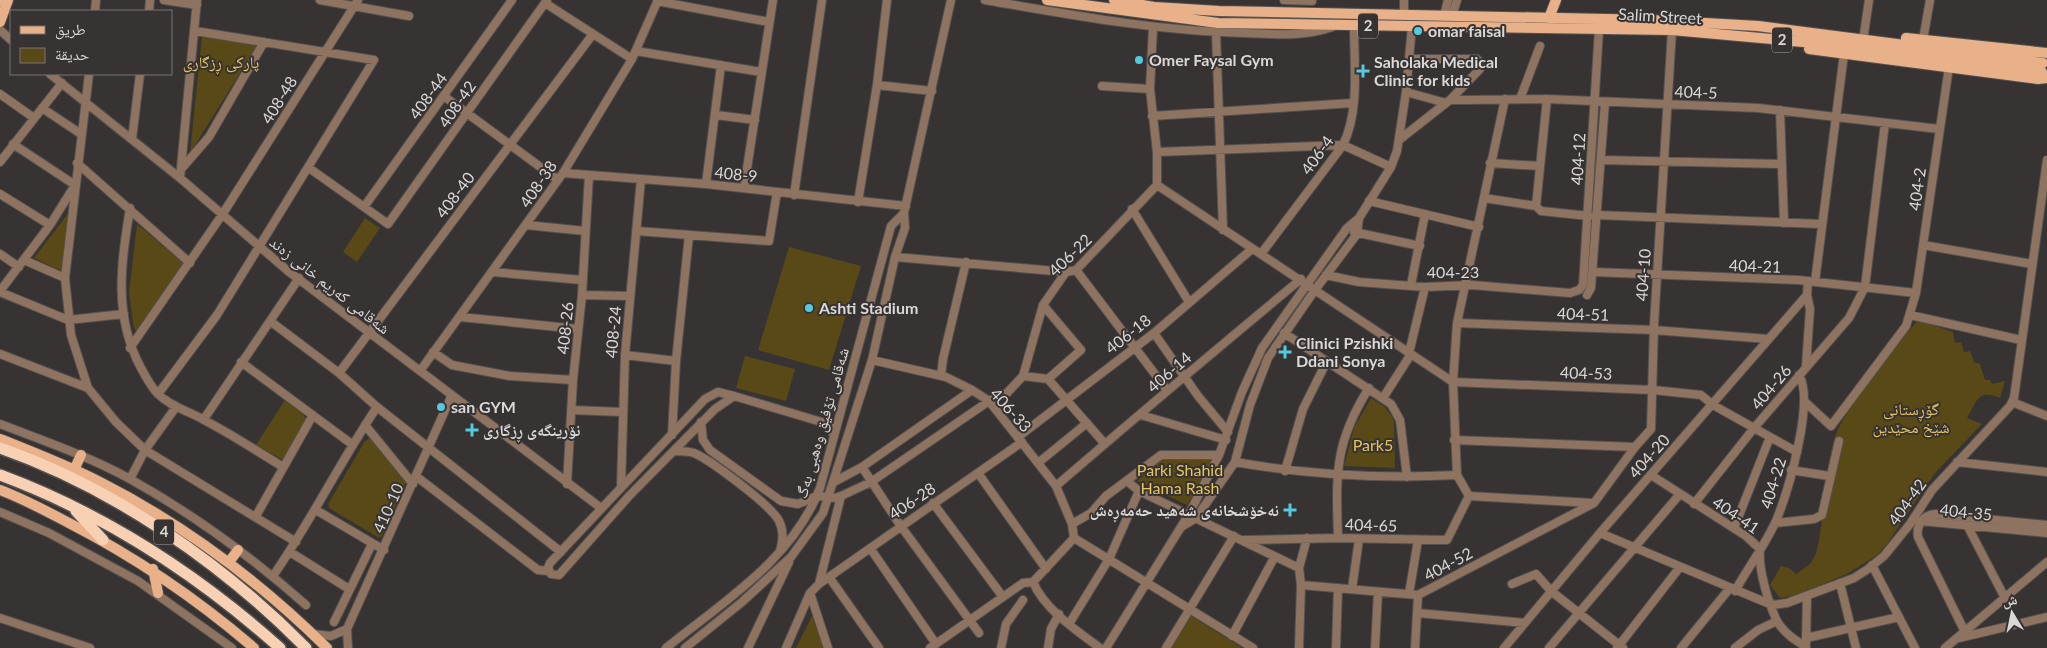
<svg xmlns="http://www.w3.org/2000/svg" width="2047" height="648" viewBox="0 0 2047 648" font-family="Lato,'Noto Naskh Arabic',sans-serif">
<rect width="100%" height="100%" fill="#373333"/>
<path fill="#584916" d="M202 36 257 46 190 153Z
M70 211 62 270 57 269 34 258Z
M365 218 380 228 357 262 343 252Z
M137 224 184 264 138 331 134 329 129 293Z
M789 247 861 266 829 370 758 350Z
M1918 320 1953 332 1955 343 1961 342 1964 352 1970 351 1974 362 1980 364 1985 380H1990L1992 384 2005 381 2000 398C1977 389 1978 400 1967 418L1982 424 1935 473 1887 544 1877 555 1847 574 1797 595 1780 598 1770 585 1781 566 1789 568 1796 574 1810 564 1816 554C1825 518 1823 480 1833 443 1843 407 1893 350 1918 320Z
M745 356 795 369 786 401 736 388Z
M1371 398 1385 407 1394 420 1395 468 1344 466 1354 428Z
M285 400 304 415 306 421 283 460 256 445Z
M370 438 376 440 406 482 382 536 379 538 329 508 328 504 365 441Z
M1212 457 1210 468 1187 505 1137 481 1162 459 1183 460Z
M814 612 824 648H796Z
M1191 616 1242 648H1171Z"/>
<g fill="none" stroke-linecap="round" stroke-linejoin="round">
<defs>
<path id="minor" d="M164 0 197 5
M320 0 409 16
M985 0C1072 15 1157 31 1245 33 1275 34 1304 37 1332 27
M1284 0 1312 1
M657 1 769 22
M545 3 632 59
M95 11 96 0
M149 11 150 0
M1404 15V0
M1444 16 1448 0
M1452 16 1457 0
M1153 27 1150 89 1157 152V185
M0 30 11 40
M1216 32 1223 230
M1864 34 1869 0
M1923 40 1930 0
M636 51 761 72
M1409 59H1477L1479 61 1480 69 1450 100
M50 74 180 178 288 271 601 508
M89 74 65 278 71 335 88 388 116 422 145 450 296 542
M877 85 932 91
M1102 86 1150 89
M1406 92 1446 103 1450 100H1466L1547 99 1758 108 1939 129
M0 94 34 118
M445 97 558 180
M1520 99 1540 46
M42 108 81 134
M1780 110 1784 223
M716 115 755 120
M1152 116 1353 103
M132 139 140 74
M1399 140 1446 103
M1157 152 1343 145 1391 167
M1601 160 1782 164
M0 162 62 83
M77 163 190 263
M1490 163 1540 166
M182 168 209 137 264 42
M309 168 388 224 547 0
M563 173 706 184 906 206
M180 178 197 0
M706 184 721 65
M1157 185 1453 382
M744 188 773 0
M0 194 50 225
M794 195 822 0
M1484 198 1536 206 1541 211 1589 216
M1369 201 1479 227
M858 202 877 85 887 0
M1536 206 1547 99
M364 207 512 0
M130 208C121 264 113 316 141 368 146 377 151 387 158 394 171 407 189 411 204 420 231 434 257 451 283 467
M1132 209 1189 302
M1597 215 1821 224
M526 225 585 231
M637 231 769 241 777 192
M1354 232 1420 246
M1923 245 2032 264
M0 254 19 267
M1261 254 1343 145C1360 110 1354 64 1354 26
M895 257 1066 272
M24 260 65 278
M1076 270 1167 390
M492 272 582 280
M1593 272 1798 280 1916 293
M1326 275 1359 282 1425 287 1472 285 1570 293 1579 290 1583 285 1599 29
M1815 282 1844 54
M1411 285 1425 214
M0 291 50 225 75 185 13 144
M0 292 68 320 124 314
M582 295 630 296
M1587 295 1591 288 1605 102
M1043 305 1081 350 1048 379
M1910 315 2021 340
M460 317 578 329
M270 321 339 373 377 407 561 552
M1457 323 1654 330 1768 339
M1154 333 1198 396 1228 432
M1284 333 1391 404 1400 420 1407 477
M130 348 222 215 358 0
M433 352 452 365 510 376 573 380
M1409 353 1425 287
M0 354 88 388
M625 355 676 361
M872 360 946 377 972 390 989 401 1056 486 1072 524 1074 538 1253 648
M241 362 353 445
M1806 366 1810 309 1807 295
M420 371 563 173 632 59 658 0
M339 373 593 34
M941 376 943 359 966 262
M1023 376 1048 379 1105 444
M1453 382 1653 390 1701 395 1713 405 1797 452
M718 392 734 396 715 409 629 496 559 575 551 574 548 568 550 563 705 399Z
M158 394 217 315 374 60 195 31
M734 396 825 423 831 427 834 437
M1383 398 1411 354
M1804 401 1831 426 1906 326 1916 293 1949 67
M2012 402 2047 416
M572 410 622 412
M1141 415 1226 440
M204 419 299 278
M701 422 703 440 710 450 781 501 798 504 817 496 835 498 841 496 871 482 989 401 1007 393 1023 376 1043 305 1066 272 1076 270 1157 185
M0 424C44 441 88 456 130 479 191 513 254 559 306 605
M365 425 413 484
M672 435 676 361 689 235
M1018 437 1154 333 1252 249
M1454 440 1635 447
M674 451C681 451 687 451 694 453 710 460 771 505 779 521 784 531 783 540 780 551
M1235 462C1309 475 1382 479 1457 475
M1957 462 2047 472
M1038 463 1087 423
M862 467 900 525 979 633
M1791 470 1829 476
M1285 471 1303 409 1327 361
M978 473 1046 569
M1651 475 1746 536 1760 549C1758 569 1768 602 1777 621 1784 633 1795 640 1806 647
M417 477 538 570 549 571
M130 479 145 450 176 407
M1127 481 1139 491 1299 568
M834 482 862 467 972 390
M567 484 573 380 582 295 589 175
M1056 486C1137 416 1218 348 1301 279
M621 487 625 355 641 179
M1469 496 1457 475 1453 382 1457 323 1505 99
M1469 496 1592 503
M933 503 1003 597
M1694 504 1754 428 1849 318 1865 287 1885 123
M316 510 384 550
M0 512 49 533 138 581 232 648
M256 516 313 415
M1921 521 2047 533
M1775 523 1814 519 1822 515 1839 441
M1072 524 1091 513 1106 496 1161 455H1219
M1181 527 1196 518 1235 462 1250 405 1268 358 1315 290 1357 234 1359 218 1391 167 1397 151 1406 92 1412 26
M1968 527 2005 598
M1734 528 1770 437
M1600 533 1772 605 1787 603 1854 578 1868 569 1884 556 1910 524 1932 490 2010 406 2014 398 2047 160
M1338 538C1336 475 1334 443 1369 388
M1244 540 1338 538 1447 540 1469 496
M870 548 936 644
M290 552 349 589
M1872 565 1915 648
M273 576C311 521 340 462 377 407
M829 577 879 648
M1033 582C1045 610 1076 630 1100 648
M1840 583 1856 648
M819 584 1022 442
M1512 584 1536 574 1551 591 1623 648
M1301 585 1418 595 1594 503 1635 447 1651 429 1654 325 1672 30
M1352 589 1359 539
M1735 591C1748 568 1765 545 1776 521 1788 492 1815 401 1799 375
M810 593 828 648
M1409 594 1418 540
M1418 613 1525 623
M0 618 90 648
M334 622 372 544
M1069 624 1109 559 1139 491
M1965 632 1918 537C1916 525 1923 515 1935 514L2047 525
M313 634 331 636 347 629
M1232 636 1274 558
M1806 638 1899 617
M1959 638 2047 617
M1806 644 1807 596
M348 648 347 629 451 397
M666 648C723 602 793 559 820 488L891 226 904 213
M685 648 742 602 791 557 823 513 872 360 895 257 905 228 904 213 951 0
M748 648 789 562
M786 648 810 593 819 584 841 496
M930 648 1023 583 1033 582 1074 538
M1001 648 1006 624 1023 600
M1048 648 1051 629 1059 614
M1106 648 1189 514 1219 455 1242 392 1262 348 1347 228 1359 218
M1166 648 1234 536
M1299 648 1301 585 1299 568 1307 538
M1336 648 1338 588
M1375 648 1378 592
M1415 648 1418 595
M1504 648 1600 533 1807 295 1808 281
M1549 648 1680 494
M1617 648 1680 567
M1681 648 1730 588
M1735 648 1758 630 1777 621
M1945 648 2047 562"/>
<path id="major" d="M1047 0 1218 23 1672 30 1848 46 2042 72
M1114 0 1154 7 1219 11 1652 20 1758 26 2043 63
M0 1V0
M1549 18 1556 0
M0 22 8 0
M1906 38 2047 53
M1809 49 2038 79 2047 78
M0 439C33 452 66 465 98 481 183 524 259 581 327 648
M74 470 81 455
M0 490C24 499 46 511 69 523 137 558 196 598 254 648
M229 562 238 550
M153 569 158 593"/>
<path id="highway" d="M0 448C114 488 222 563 306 648
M0 475C105 514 197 574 280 648
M76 511 103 540"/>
</defs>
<use href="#minor" stroke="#545151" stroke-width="10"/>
<use href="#major" stroke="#545151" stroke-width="12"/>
<use href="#highway" stroke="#545151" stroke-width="14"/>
<use href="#minor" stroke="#8e7460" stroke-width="8"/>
<use href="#major" stroke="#e8b189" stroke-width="10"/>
<use href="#highway" stroke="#f8d0b3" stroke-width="11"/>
</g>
<g fill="#55cadf" stroke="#373333" stroke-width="2">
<circle cx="1418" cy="31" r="5"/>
<circle cx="1139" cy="60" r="5"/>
<path d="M1360.5 63.5h5v5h5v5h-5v5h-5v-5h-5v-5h5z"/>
<circle cx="809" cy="308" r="5"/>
<path d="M1282.5 344.5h5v5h5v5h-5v5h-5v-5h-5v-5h5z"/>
<circle cx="441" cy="407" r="5"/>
<path d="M469.5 422.5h5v5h5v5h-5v5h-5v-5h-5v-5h5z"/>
<path d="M1287.5 502.5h5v5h5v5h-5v5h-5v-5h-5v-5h5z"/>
</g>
<g text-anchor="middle" stroke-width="4" stroke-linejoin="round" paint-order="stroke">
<g fill="#373333" stroke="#a9a6a6" stroke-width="1">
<rect x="1358" y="13.5" width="20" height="25" rx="4"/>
<rect x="1772" y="27.5" width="20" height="25" rx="4"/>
<rect x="154" y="519.5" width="20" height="25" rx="4"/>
</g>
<g font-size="15" font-weight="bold" fill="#dad7d7">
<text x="1368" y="31">2</text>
<text x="1782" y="45">2</text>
<text x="164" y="537">4</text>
</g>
<g font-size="16" fill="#dad7d7" stroke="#373333">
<text transform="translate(1660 16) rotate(3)" y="6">Salim Street</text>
<text transform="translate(1696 92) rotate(2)" y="6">404-5</text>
<text transform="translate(428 96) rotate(-54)" y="6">408-44</text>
<text transform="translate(279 100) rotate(-58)" y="6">408-48</text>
<text transform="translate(457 104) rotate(-55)" y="6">408-42</text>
<text transform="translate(1317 155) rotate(-54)" y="6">406-4</text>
<text transform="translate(1578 159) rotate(-87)" y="6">404-12</text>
<text transform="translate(736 174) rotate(6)" y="6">408-9</text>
<text transform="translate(538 184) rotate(-56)" y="6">408-38</text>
<text transform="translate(1917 189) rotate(-82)" y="6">404-2</text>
<text transform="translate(455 195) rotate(-53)" y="6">408-40</text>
<text transform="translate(1070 255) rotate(-44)" y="6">406-22</text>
<text transform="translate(1755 266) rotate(2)" y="6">404-21</text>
<text x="1453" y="278">404-23</text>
<text transform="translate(1643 275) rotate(-86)" y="6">404-10</text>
<text transform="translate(330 285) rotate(38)" y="6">شەقامی کەریم خانی زەند</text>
<text transform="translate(1583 314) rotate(2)" y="6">404-51</text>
<text transform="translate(565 328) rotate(-84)" y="6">408-26</text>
<text transform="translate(613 332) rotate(-85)" y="6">408-24</text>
<text transform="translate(1128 334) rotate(-38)" y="6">406-18</text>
<text transform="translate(1169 372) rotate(-41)" y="6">406-14</text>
<text transform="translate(1586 373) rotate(2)" y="6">404-53</text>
<text transform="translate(1771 387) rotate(-50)" y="6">404-26</text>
<text transform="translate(1011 410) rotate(48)" y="6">406-33</text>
<text transform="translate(822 423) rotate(-74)" y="6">شەقامی تۆفیق وەهبی بەگ</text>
<text transform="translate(1649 456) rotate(-48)" y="6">404-20</text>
<text transform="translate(1773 483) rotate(-73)" y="6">404-22</text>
<text transform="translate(912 501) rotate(-34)" y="6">406-28</text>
<text transform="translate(1907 502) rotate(-54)" y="6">404-42</text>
<text transform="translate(388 508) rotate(-66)" y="6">410-10</text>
<text transform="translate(1966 512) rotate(6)" y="6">404-35</text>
<text transform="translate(1736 515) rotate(34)" y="6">404-41</text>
<text transform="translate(1371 525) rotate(2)" y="6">404-65</text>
<text transform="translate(1448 564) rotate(-28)" y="6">404-52</text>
</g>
<g font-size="16" font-weight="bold" fill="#dad7d7" stroke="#373333" text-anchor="start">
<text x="1428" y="37">omar faisal</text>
<text x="1149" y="66">Omer Faysal Gym</text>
<text x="1374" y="68">Saholaka Medical<tspan x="1374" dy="18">Clinic for kids</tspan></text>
<text x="819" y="314">Ashti Stadium</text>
<text x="1296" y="349">Clinici Pzishki<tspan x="1296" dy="18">Ddani Sonya</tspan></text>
<text x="451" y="413">san GYM</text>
<text x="483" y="436">نۆرینگەی ڕزگاری</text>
<text x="1279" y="516" text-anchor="end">نەخۆشخانەی شەهید حەمەڕەش</text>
</g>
<g font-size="16" fill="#e6c55d" stroke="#373333">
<text x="221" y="68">پارکی ڕزگاری</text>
<text x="1911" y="415">گۆڕستانی<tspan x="1911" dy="18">شێخ محێدین</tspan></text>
<text x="1373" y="451">Park5</text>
<text x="1180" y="476">Parki Shahid<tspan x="1180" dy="18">Hama Rash</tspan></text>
</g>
</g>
<rect x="10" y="10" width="162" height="65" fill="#373333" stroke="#787575"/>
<rect x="20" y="26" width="25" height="8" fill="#e8b189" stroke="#787575"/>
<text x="55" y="35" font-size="15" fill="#dad7d7">طريق</text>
<rect x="20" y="48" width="25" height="15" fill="#584916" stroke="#787575"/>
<text x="55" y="60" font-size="15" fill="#dad7d7">حديقة</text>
<g transform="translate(2012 613) rotate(350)" stroke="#373333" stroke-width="4" paint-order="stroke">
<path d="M0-4L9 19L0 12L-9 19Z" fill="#dad7d7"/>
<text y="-8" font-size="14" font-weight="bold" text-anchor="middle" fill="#dad7d7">ش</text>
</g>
</svg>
